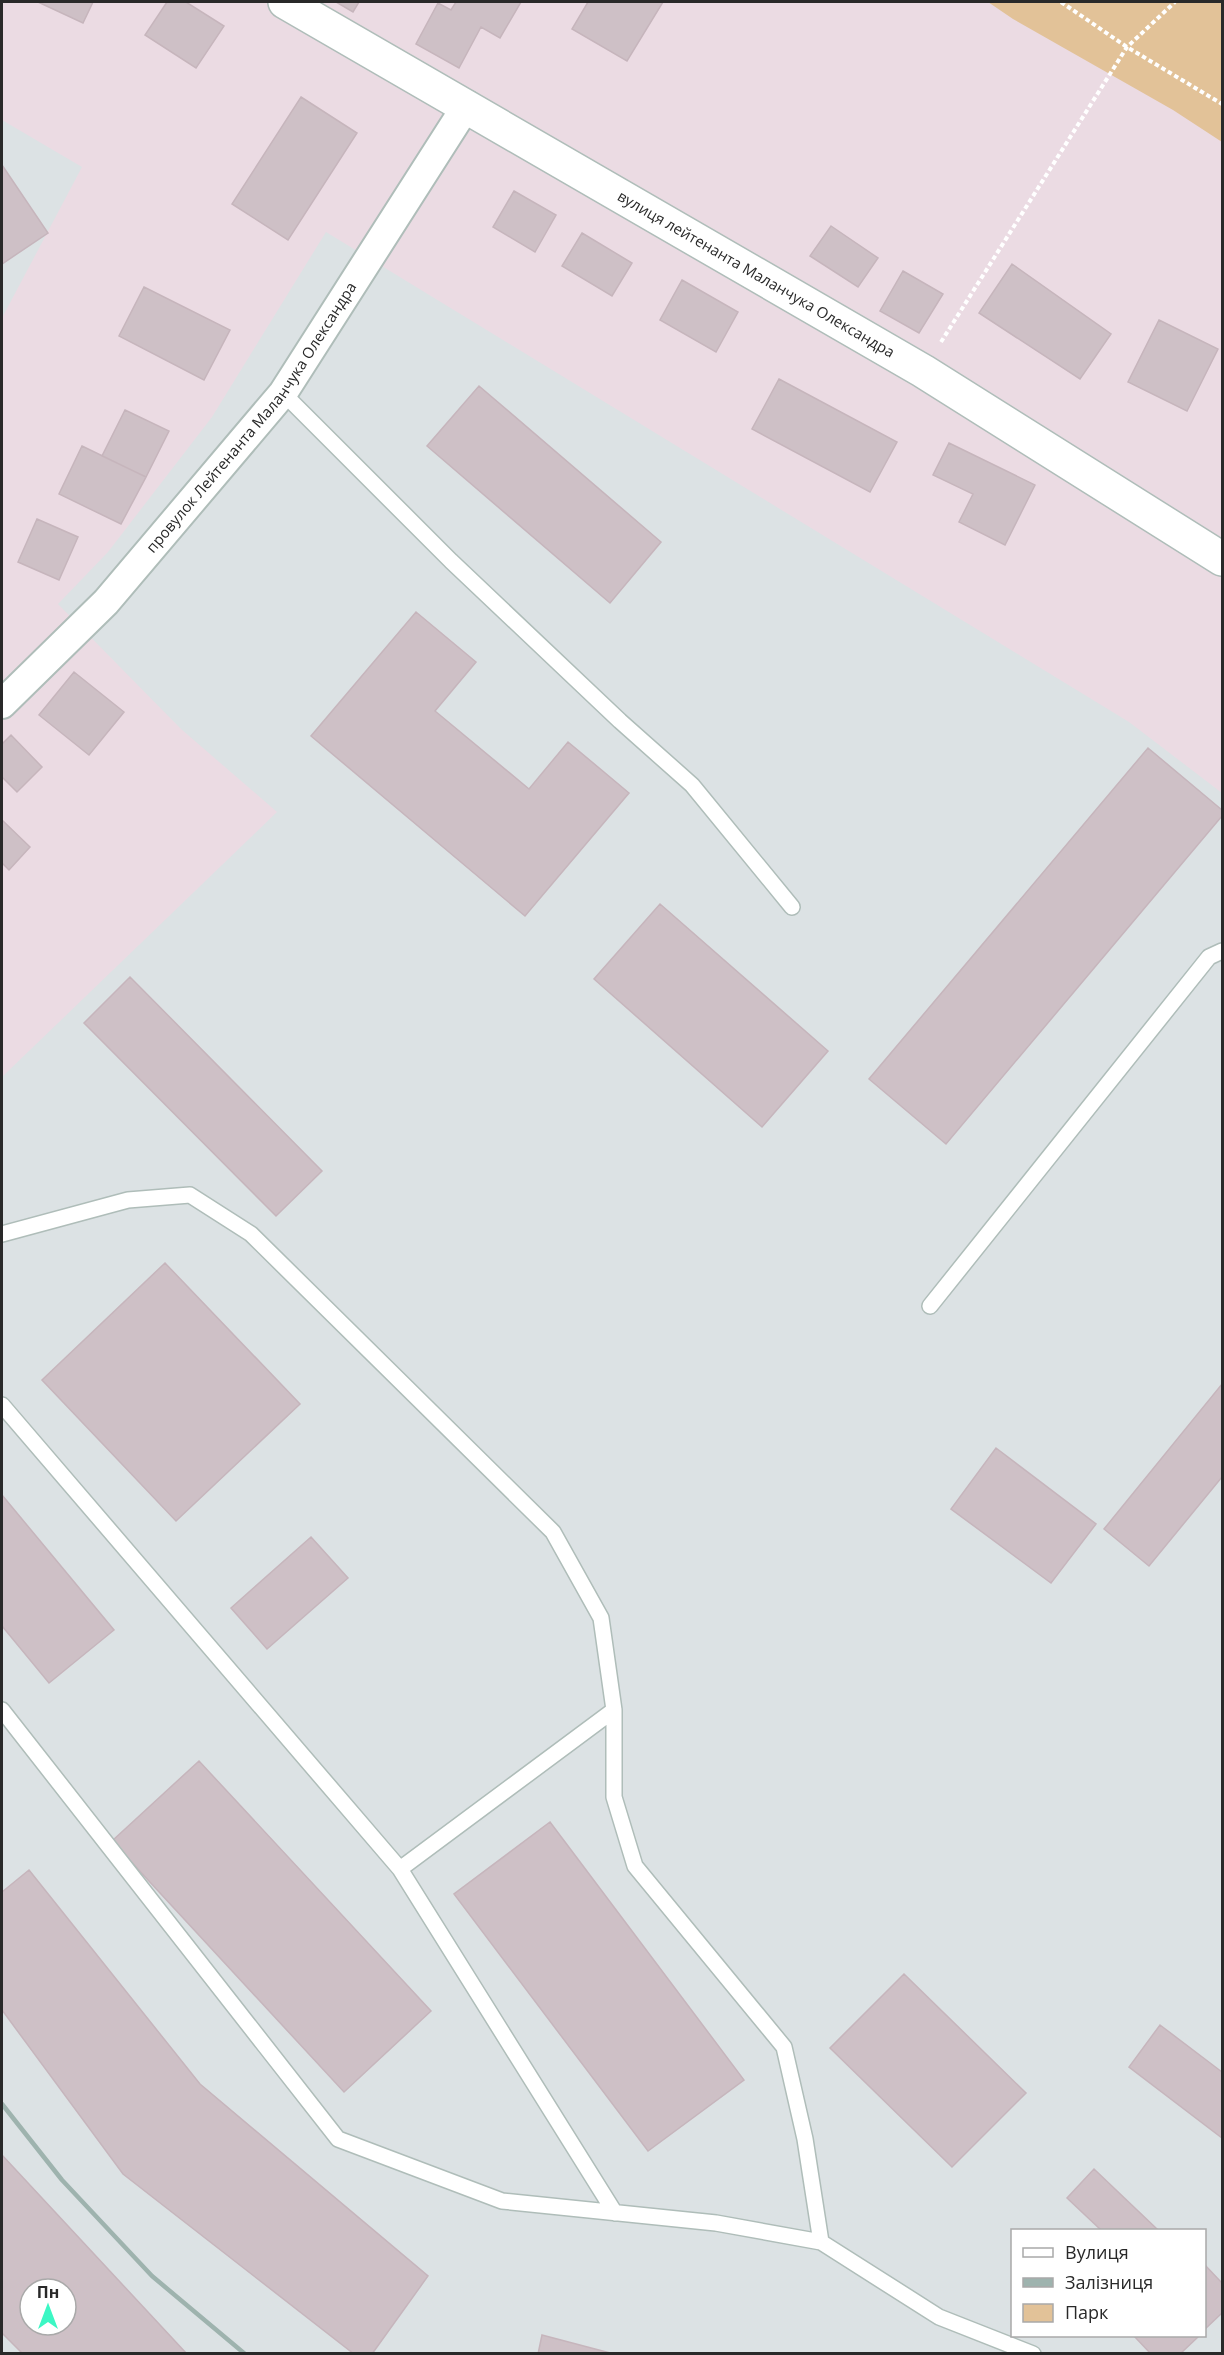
<svg xmlns="http://www.w3.org/2000/svg" width="1224" height="2355" viewBox="0 0 1224 2355" font-family="'Open Sans',sans-serif">
<rect width="100%" height="100%" fill="#ebdbe3"/>
<path fill="#dce2e4" fill-rule="evenodd" d="M2 120 82 167 2 318Z
M326 232 1129 722 1222 793V2353L2 2354V1077L277 812 181 729 58 604 108 552 212 417ZM1012 2230H1204V2336H1012ZM30 2289H66V2325H30Z"/>
<path fill="#e2c298" d="M988 2H1222V142L1173 110 1013 19Z"/>
<path fill="#cec0c6" stroke="#c6b5bc" stroke-width="1.5" fill-rule="evenodd" d="M38 2H93L83 23Z
M167 2H186L224 26 196 68 145 35Z
M336 2H359L353 12Z
M456 2H521L500 38 481 27 459 68 416 44 438 3 451 10Z
M588 2H663L627 61 572 29Z
M301 97 357 133 288 240 232 204Z
M2 165 48 233 2 264Z
M514 191 556 215 535 252 493 227Z
M831 226 878 258 858 287 810 256Z
M582 233 632 263 612 296 562 266Z
M1012 264 1111 334 1080 379 979 313Z
M903 271 943 294 919 333 880 311Z
M682 280 738 312 716 352 660 320Z
M144 287 230 330 204 380 119 336Z
M1159 320 1218 349 1187 411 1128 382Z
M779 379 897 442 870 492 752 429Z
M479 386 661 542 610 603 427 446Z
M125 410 169 431 146 477 102 456Z
M949 443 1035 485 1005 545 959 522 973 494 933 475Z
M82 446 146 477 121 524 59 494Z
M37 519 78 537 59 580 18 562Z
M416 612 476 662 435 711 529 789 568 742 629 793 525 916 311 736Z
M74 672 124 712 89 755 39 715Z
M11 735 42 767 17 792 2 777V744Z
M1148 748 1222 810V816L946 1144 869 1079Z
M2 820 30 847 9 870 2 863Z
M660 904 828 1051 762 1127 594 979Z
M130 977 322 1171 276 1216 84 1023Z
M165 1263 300 1404 176 1521 42 1380Z
M1222 1384V1477L1149 1566 1104 1529Z
M996 1448 1096 1524 1051 1583 951 1509Z
M2 1495 114 1630 49 1683 2 1626Z
M311 1537 348 1578 267 1649 231 1608Z
M199 1761 431 2011 344 2092 112 1841Z
M550 1822 744 2080 648 2151 454 1894Z
M29 1870 200 2084 428 2276 372 2354H354L123 2174 2 2010V1892Z
M904 1974 1026 2093 952 2167 830 2048Z
M1160 2025 1222 2072V2138L1129 2067Z
M2 2155 187 2354H23L2 2333ZM30 2289H66V2325H30Z
M1094 2169 1158 2230H1101L1067 2198Z
M1204 2264 1222 2283V2313L1204 2330Z
M542 2335 614 2354H538Z
M1134 2336H1199L1180 2354H1151Z"/>
<g fill="none" stroke-linecap="round" stroke-linejoin="round">
<defs>
<path id="lane" d="M283 393 451 561 620 721 692 785 792 907
M2 1234 128 1200 190 1195 251 1234 553 1532 601 1618 614 1710V1797L635 1866 784 2047 805 2139 821 2242 939 2317 1033 2354
M930 1306 1209 957 1222 951
M2 1405 400 1869 615 2213
M2 1710 338 2139 502 2201 716 2223 821 2242
M400 1869 614 1710"/>
<g id="street">
<path id="s1" d="M2 704 106 602 283 393 467 105"/>
</g>
<g id="secondary">
<path id="s2" d="M285 2 923 371 1222 559"/>
</g>
</defs>
<use href="#lane" stroke="#afbdb9" stroke-width="18"/>
<use href="#street" stroke="#afbdb9" stroke-width="32"/>
<use href="#secondary" stroke="#afbdb9" stroke-width="36"/>
<path stroke="#fff" stroke-width="4" stroke-dasharray="4.5 3" stroke-linecap="butt" d="M1061 2 1127 47 1222 104
M941 342 1127 47 1175 2"/>
<use href="#lane" stroke="#fff" stroke-width="15"/>
<use href="#street" stroke="#fff" stroke-width="28"/>
<use href="#secondary" stroke="#fff" stroke-width="33"/>
<path stroke="#9eb3ae" stroke-width="4.5" d="M2 2104 62 2180 152 2276 245 2354"/>
</g>
<g text-anchor="middle" stroke-width="4.5" stroke-linejoin="round" paint-order="stroke">
<g font-size="15" fill="#292929" stroke="#fff">
<text dy="5" stroke="none"><textPath href="#s2" startOffset="544">вулиця лейтенанта Маланчука Олександра</textPath></text>
<text dy="5" stroke="none"><textPath href="#s1" startOffset="381">провулок Лейтенанта Маланчука Олександра</textPath></text>
</g>
</g>
<rect width="1224" height="2355" fill="none" stroke="#292929" stroke-width="6"/>
<rect x="1011" y="2229" width="195" height="108" fill="#ffffff" stroke="#a9a9a9" stroke-width="1.5"/>
<rect x="1023" y="2248" width="30" height="9" fill="#ffffff" stroke="#a9a9a9" stroke-width="1.5"/>
<text x="1065" y="2259" font-size="18" fill="#292929">Вулиця</text>
<rect x="1023" y="2278" width="30" height="9" fill="#9eb3ae" stroke="#a9a9a9" stroke-width="1.5"/>
<text x="1065" y="2289" font-size="18" fill="#292929">Залізниця</text>
<rect x="1023" y="2304" width="30" height="18" fill="#e2c298" stroke="#a9a9a9" stroke-width="1.5"/>
<text x="1065" y="2319" font-size="18" fill="#292929">Парк</text>
<g transform="translate(48 2307)"><circle r="28" fill="#ffffff" stroke="#a9a9a9" stroke-width="1.5"/>
<path d="M0-4.5L10 22L0 15L-10 22Z" fill="#3cf7c4"/>
<text y="-9" font-size="16" font-weight="bold" text-anchor="middle" fill="#292929">Пн</text>
</g>
</svg>
